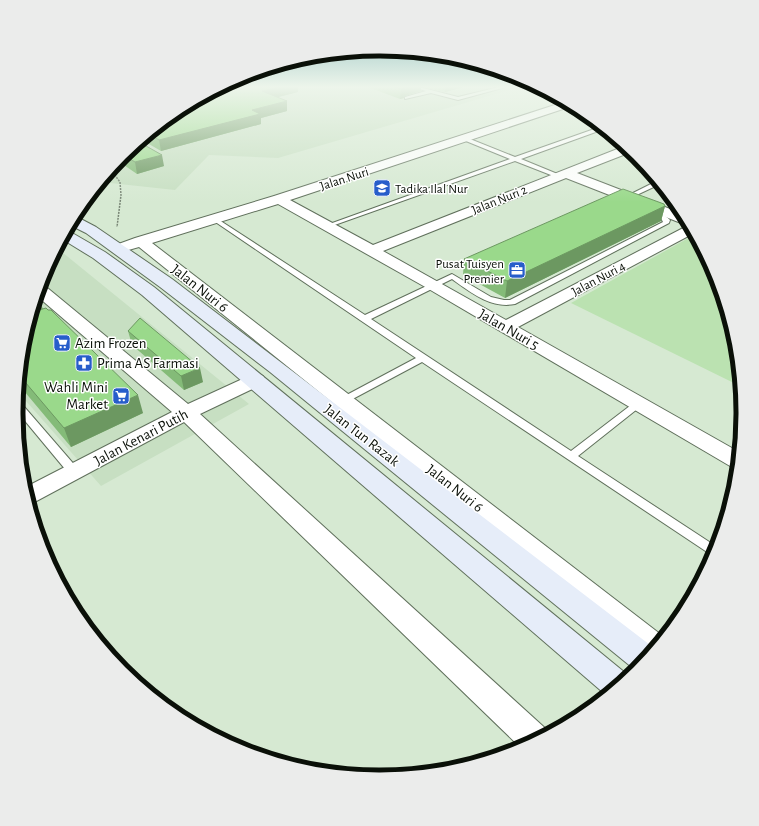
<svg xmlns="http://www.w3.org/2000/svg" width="759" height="826" viewBox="0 0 759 826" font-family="'Alegreya Sans',sans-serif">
<rect width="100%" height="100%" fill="#d6e9d2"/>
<path fill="#c7dfc2" d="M223 87H519L278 158 209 155 175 190 101 182 123 156 178 111Z
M57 248 249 404 101 486 18 392 23 342 44 274Z"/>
<path fill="#bbe2b1" d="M694 235 715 274 736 342 740 386 571 303Z"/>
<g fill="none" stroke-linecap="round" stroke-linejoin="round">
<defs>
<path id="lane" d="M413 87H419L458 97 499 87H506L458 100 431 93 405 99V97L426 91Z
M600 127 604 129 521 159 560 175V177H556L515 161 329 227 324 226 510 159 461 139V137H465L515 157Z
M657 181 660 184 626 200 621 199Z
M648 210C655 209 665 215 670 220L669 223 515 304C491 309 470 292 452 279L371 319 571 451 635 402H641L643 404 641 406 578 456 717 547 713 556 422 362 347 402H341L339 400 341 398 416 358 211 219 216 218 365 315 452 274 491 297 504 300H510L663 222 661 218 648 212Z
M17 401 20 402 78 469 79 472 78 475H70L16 410Z"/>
<path id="street" d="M564 102 572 106 290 200 373 245 625 146 631 152 577 173 683 214 688 224 681 223 566 178 383 251 506 320 689 225 694 233 518 327 739 452 738 468 730 466 427 288 278 204 152 243 664 637 648 656 139 247 118 253 113 252 111 249 113 246 135 238 274 196Z
M40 285 45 286 188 404 249 376 256 374 263 376 265 380 263 384 200 414 546 729 547 733 521 748 184 422 29 505 24 488 172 412 37 296Z"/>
<path id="secondary" d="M75 216 96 227 172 279 654 648 637 670 634 669 270 372 160 287 86 233 70 225Z
M67 230 105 252 154 287 629 676 606 695 142 295 93 258 62 239Z"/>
</defs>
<use href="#lane" stroke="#60705c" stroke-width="2"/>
<use href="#street" stroke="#60705c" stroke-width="2"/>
<use href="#secondary" stroke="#60705c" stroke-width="2"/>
<path stroke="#788575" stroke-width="1.5" stroke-dasharray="2 1" stroke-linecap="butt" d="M111 170 120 182 121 195 117 227"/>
<use href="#lane" fill="#fff" fill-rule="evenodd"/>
<use href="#street" fill="#fff" fill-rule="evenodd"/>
<use href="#secondary" fill="#e6edf9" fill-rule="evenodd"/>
</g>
<path fill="#84bb78" d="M368 87H464L445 92 421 87V91L405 96 404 98 400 99Z
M298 92 277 97 287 111 261 118V124L161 151 142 140 178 111Z
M139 142 164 166 137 174 118 161 123 156Z
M665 206 661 221 505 298 463 275 464 259Z
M40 302 43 309 143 413 71 447 19 385 23 342Z
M128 331 203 382 184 390 132 345Z"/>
<path fill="#6c9861" d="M280 87H298V92L263 101 262 91Z
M404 87H421V91L405 96 404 98 400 99 401 89Z
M445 87H464L445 92Z
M287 101V111L261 118V124L161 151 159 140 252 110Z
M162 155 164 166 137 174 135 162Z
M665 206 661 221 505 298 507 281Z
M40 302 46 319 28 326 35 304Z
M200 368 203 382 184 390 181 376Z
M138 395 143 413 71 447 64 428Z"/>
<path fill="#9ad98b" stroke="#6c9861" d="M223 87H280L262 91 287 101 252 110 260 114 159 140 149 134 166 120 170 123 177 122 176 119 171 116 178 111Z
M394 87H404V88L401 89Z
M139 142 162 155 135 162 123 155Z
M623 189 664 204 665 206 507 281 464 259Z
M36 298 40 302 35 304Z
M46 308 48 310H51L138 395 64 428 20 376 23 342 32 312Z
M140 318 200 368 181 376 128 331Z"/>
<linearGradient id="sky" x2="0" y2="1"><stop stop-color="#7bb4b5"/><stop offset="0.43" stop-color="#edf5eb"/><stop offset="1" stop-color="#edf5eb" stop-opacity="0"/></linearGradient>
<rect width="759" height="202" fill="url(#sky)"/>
<defs>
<symbol id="school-square" viewBox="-11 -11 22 22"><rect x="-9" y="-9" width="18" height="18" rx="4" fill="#275dca" stroke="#fff"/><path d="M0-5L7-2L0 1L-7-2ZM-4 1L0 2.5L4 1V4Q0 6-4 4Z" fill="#fff"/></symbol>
<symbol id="office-square" viewBox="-11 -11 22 22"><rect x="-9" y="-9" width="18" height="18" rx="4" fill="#275dca" stroke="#fff"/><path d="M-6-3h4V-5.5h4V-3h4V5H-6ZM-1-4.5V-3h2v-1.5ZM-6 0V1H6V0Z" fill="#fff"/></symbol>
<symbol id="supermarket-square" viewBox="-11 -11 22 22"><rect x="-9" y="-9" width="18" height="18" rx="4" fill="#275dca" stroke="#fff"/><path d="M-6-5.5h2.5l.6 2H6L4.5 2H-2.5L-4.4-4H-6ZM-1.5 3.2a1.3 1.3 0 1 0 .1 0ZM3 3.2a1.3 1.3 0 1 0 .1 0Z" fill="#fff"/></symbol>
<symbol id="pharmacy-square" viewBox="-11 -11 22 22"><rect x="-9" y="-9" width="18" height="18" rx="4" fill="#275dca" stroke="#fff"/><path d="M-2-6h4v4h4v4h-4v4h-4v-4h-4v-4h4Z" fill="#fff"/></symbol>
</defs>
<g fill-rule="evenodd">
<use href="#school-square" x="372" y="178" width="20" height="20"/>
<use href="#office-square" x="507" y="260" width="20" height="20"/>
<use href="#supermarket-square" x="52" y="333" width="20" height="20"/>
<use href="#pharmacy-square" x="74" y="353" width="20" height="20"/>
<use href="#supermarket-square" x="111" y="386" width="20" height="20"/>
</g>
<g text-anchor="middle" stroke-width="3" stroke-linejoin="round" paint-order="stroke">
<g font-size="13" fill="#0a1008" stroke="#fff">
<text transform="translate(344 178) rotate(-18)" y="5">Jalan Nuri</text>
<text transform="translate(499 199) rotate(-22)" y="5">Jalan Nuri 2</text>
<text transform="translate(598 278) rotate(-28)" y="5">Jalan Nuri 4</text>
</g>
<g font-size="13" fill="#0a1008" stroke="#fff" text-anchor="start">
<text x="395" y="193">Tadika Ilal Nur</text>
<text x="504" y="268" text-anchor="end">Pusat Tuisyen<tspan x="504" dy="15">Premier</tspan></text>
</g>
<g font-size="15" fill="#0a1008" stroke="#fff">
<text transform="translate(200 288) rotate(38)" y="5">Jalan Nuri 6</text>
<text transform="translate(509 329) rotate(30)" y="5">Jalan Nuri 5</text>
<text transform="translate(362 435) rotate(38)" y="5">Jalan Tun Razak</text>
<text transform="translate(141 437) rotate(-28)" y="5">Jalan Kenari Putih</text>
<text transform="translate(455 488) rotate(38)" y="5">Jalan Nuri 6</text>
</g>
<g font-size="15" fill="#0a1008" stroke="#fff" text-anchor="start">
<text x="75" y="348">Azim Frozen</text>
<text x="97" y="368">Prima AS Farmasi</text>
<text x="108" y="392" text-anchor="end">Wahli Mini<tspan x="108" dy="17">Market</tspan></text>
</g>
</g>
<path d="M0 0H759V826H0ZM379 56H380A356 356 0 0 1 736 412V414A356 356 0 0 1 380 770H379A356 356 0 0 1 23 414V412A356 356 0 0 1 379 56Z" fill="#ebeceb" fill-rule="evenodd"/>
<path fill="none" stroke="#0a1008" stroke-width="5" d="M379 56H380A356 356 0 0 1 736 412V414A356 356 0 0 1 380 770H379A356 356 0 0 1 23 414V412A356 356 0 0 1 379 56Z"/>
</svg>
